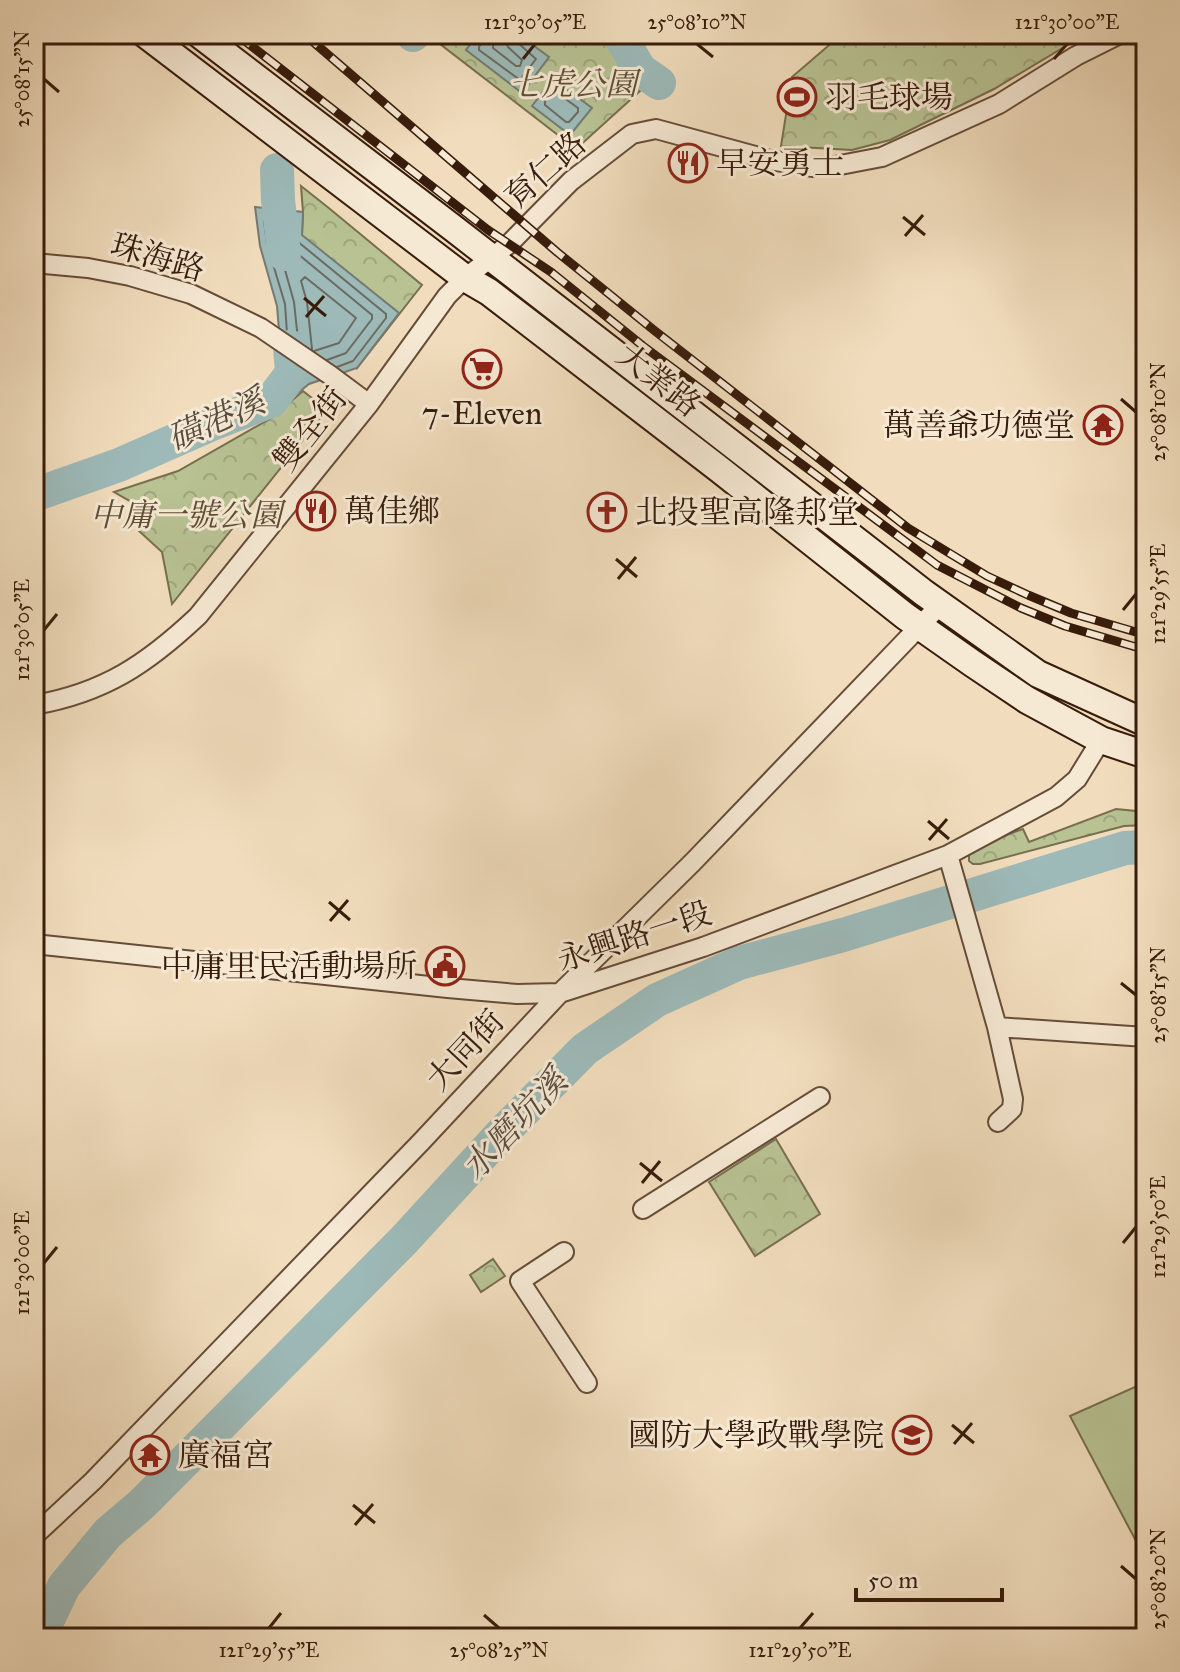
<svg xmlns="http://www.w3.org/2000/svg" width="1180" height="1672" viewBox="0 0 1180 1672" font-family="'IM FELL Great Primer','Noto Serif TC',serif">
<defs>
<pattern id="park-crowns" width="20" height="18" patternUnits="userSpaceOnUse" patternTransform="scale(2)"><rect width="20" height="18" fill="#b8c293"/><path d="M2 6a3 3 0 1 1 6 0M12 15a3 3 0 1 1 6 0" fill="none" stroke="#9fa67d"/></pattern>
</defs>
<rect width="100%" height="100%" fill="#f1ddbd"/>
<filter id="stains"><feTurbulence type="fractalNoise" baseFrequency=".0025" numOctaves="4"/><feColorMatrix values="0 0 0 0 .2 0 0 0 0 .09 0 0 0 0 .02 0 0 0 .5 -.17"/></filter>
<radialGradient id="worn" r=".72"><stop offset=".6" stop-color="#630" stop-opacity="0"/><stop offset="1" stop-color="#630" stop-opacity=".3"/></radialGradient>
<path fill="#b8c293" stroke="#786f4f" stroke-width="2" d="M1146 1382V1560L1070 1416Z"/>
<path fill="url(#park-crowns)" stroke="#786f4f" stroke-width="2" d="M448 34H604V37L640 91 576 149 440 44Z
M842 34H1086L994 89 890 140 852 150 781 146 792 77Z
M301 186 330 209 422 285 357 368 302 235 303 212Z
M303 391 327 410 172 604 162 552 139 531 133 503 114 492 178 471 273 417Z
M1116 809 1146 812V825L1124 826 980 864H973L969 861V850L973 847 1023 829 1029 842Z
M776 1139 820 1214 755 1256 709 1182Z
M493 1259 505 1276 481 1292 470 1275Z"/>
<path fill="#9dbab9" stroke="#757b73" stroke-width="2" d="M478 34H518L549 57 522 93 466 50Z
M553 79 592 108 570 135 532 106Z
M255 207 303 212 302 235 399 313 357 368 309 384 293 397 272 381 282 366 277 306 260 246Z"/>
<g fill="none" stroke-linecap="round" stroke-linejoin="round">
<path stroke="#6a6b62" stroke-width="2" d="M484 34 483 40 479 47V50L520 80 536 59 517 42 515 34
M494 34 493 48 516 66H520L522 60 508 47 504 34
M556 92 578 108V112L569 122H566L545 105C544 100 551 92 556 92Z
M287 333 285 304 267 244 264 221 268 217 293 220 294 236 297 241 386 314V318L353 361 337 367
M298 340 294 302 278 245 281 240 372 315V319L346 353 327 360
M312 349 307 302 301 281 305 277 356 318 339 343 314 351"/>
<path stroke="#9dbab9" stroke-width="34" d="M619 34 640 70 659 83
M413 35 414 34
M277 170 278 200 284 254
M34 495 119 465 212 424 271 401 292 373 290 347
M39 1638 64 1586 108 1533 142 1504 404 1240 503 1132 585 1049 657 1000 739 963 843 935 1125 848 1146 847"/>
<defs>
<path id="street" d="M34 263 88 268 130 276 191 294 261 328 330 375 369 404
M34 705C104 693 147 664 198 616L369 404 447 296 465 278 509 244 571 181 632 134 656 129 770 160 812 167 835 166 882 157 999 104 1076 56 1120 34
M948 855 997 1027 1013 1099 1012 1109 998 1122
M34 944 448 988 517 994 560 993 703 947 948 855 1056 797 1077 779 1101 740
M997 1027 1146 1037
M643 1209 820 1097
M564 1252 520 1281 587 1383
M34 1536 93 1481 421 1142 560 993 693 862 940 605"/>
<path id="secondary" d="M145 34 465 278 489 292 719 469 905 616 972 663 1027 700 1101 740 1146 755
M199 34 453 228 924 593 1038 674 1146 723"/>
</defs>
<use href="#street" stroke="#664c38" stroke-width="22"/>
<use href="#secondary" stroke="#381c0b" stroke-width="30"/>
<use href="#street" stroke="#f6e9d4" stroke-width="18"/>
<use href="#secondary" stroke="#f6e9d4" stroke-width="26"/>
<defs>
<path id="rail" d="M236 34 488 230 551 272 643 346 937 565 1021 608 1065 626 1146 650
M304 34 557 252 655 331 908 528 987 576 1028 595 1071 613 1146 635"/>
</defs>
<use href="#rail" stroke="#381c0b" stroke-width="9"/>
<use href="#rail" stroke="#f6e9d4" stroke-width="6" stroke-dasharray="18" stroke-linecap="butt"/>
</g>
<path fill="none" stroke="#381c0b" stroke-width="3" d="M697 44 713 57M523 59 535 44M1054 59 1067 44M44 79 59 92M903 217 925 235M905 236 923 215M304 298 326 316M306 317 324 296M1121 399 1136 412M616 559 637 577M618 579 636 557M1123 610 1136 594M44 630 57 614M928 821 949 839M929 840 947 819M329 902 350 920M330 921 348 900M1121 983 1136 995M640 1163 662 1181M642 1183 660 1161M1123 1243 1136 1227M44 1263 57 1247M952 1425 974 1443M954 1444 972 1423M353 1505 375 1523M355 1525 373 1504M1121 1566 1136 1579M484 1615 499 1628M269 1628 281 1613M800 1628 813 1613"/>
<defs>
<symbol id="stadium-ring" viewBox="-11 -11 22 22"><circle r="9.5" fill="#f6e9d4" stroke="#8f2418" stroke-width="1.5"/><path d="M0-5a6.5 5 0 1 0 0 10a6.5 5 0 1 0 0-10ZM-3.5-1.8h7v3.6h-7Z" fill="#8f2418"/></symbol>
<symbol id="restaurant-ring" viewBox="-11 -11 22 22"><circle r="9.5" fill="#f6e9d4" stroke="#8f2418" stroke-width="1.5"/><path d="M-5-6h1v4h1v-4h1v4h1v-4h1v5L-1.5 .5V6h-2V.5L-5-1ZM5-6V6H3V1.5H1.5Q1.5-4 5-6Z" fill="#8f2418"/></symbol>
<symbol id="supermarket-ring" viewBox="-11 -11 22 22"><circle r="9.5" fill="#f6e9d4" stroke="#8f2418" stroke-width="1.5"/><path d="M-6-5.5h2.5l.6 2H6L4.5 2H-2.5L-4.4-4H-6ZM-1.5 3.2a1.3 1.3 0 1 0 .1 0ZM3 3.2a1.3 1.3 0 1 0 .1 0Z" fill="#8f2418"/></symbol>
<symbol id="temple-ring" viewBox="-11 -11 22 22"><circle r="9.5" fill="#f6e9d4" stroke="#8f2418" stroke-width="1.5"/><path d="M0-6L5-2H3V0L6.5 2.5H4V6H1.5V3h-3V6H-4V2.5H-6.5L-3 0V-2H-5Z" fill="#8f2418"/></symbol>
<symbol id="church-ring" viewBox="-11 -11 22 22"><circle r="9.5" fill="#f6e9d4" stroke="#8f2418" stroke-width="1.5"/><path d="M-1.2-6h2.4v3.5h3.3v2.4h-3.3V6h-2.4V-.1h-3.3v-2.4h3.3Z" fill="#8f2418"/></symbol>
<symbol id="civic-ring" viewBox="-11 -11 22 22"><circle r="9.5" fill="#f6e9d4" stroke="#8f2418" stroke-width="1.5"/><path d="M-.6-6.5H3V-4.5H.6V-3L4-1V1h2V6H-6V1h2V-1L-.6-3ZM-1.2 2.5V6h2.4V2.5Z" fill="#8f2418"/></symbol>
<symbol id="university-ring" viewBox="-11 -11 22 22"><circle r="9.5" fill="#f6e9d4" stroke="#8f2418" stroke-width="1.5"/><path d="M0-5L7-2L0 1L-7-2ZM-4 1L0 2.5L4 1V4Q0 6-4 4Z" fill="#8f2418"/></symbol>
</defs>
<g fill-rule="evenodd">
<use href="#stadium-ring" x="775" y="75" width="44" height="44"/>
<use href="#restaurant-ring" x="666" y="141" width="44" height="44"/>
<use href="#supermarket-ring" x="460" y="347" width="44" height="44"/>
<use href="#temple-ring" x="1081" y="403" width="44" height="44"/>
<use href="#restaurant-ring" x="294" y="489" width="44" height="44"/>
<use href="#church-ring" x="585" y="490" width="44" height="44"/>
<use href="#civic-ring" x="423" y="944" width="44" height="44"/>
<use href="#university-ring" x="890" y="1413" width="44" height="44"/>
<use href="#temple-ring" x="128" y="1433" width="44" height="44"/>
</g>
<g text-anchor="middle" stroke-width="6" stroke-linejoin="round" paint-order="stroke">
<g font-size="32" font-style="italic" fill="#5e4e34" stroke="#f6e9d4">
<text x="573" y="95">七虎公園</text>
<text x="186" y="526">中庸一號公園</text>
</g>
<g font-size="32" fill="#381c0b" stroke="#f6e9d4" text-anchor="start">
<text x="825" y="108">羽毛球場</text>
<text x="716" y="174">早安勇士</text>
<text x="482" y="424" text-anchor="middle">7-Eleven</text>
<text x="1075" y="436" text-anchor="end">萬善爺功德堂</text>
<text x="344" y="522">萬佳鄉</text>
<text x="635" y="523">北投聖高隆邦堂</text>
<text x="417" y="977" text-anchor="end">中庸里民活動場所</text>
<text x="884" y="1446" text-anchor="end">國防大學政戰學院</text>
<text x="178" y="1466">廣福宮</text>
</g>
<g font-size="32" fill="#381c0b" stroke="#f6e9d4">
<text transform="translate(545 170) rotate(-42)" y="11">育仁路</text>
<text transform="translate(158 257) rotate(16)" y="11">珠海路</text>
<text transform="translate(659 380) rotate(38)" y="11">大業路</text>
<text transform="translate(310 429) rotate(-52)" y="11">雙全街</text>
<text transform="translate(634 936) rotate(-18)" y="11">永興路一段</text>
<text transform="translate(465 1050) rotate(-47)" y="11">大同街</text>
</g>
<g font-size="34" font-style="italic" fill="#564b3f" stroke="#f6e9d4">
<text transform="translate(216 419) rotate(-24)" y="12">磺港溪</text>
<text transform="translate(514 1124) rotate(-47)" y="12">水磨坑溪</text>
</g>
</g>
<rect width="1180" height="1672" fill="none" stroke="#f1ddbd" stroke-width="88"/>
<path d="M856 1588v12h146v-12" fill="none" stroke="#381c0b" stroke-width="4"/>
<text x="868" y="1588" font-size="24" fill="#381c0b" stroke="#f6e9d4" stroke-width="6" paint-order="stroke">50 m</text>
<rect x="44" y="44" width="1092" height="1584" fill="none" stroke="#381c0b" stroke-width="3"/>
<g font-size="20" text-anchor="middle" fill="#381c0b">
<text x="535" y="29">121°30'05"E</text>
<text x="697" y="29">25°08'10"N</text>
<text x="1067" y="29">121°30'00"E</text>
<text transform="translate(22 79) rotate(-90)" y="7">25°08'15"N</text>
<text transform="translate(1158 412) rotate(-90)" y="7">25°08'10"N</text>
<text transform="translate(1158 594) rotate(-90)" y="7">121°29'55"E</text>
<text transform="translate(22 630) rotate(-90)" y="7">121°30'05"E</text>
<text transform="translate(1158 995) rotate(-90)" y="7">25°08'15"N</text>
<text transform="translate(1158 1227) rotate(-90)" y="7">121°29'50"E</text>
<text transform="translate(22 1263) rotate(-90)" y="7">121°30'00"E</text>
<text transform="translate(1158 1579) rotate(-90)" y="7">25°08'20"N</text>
<text x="269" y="1657">121°29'55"E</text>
<text x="499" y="1657">25°08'25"N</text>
<text x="800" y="1657">121°29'50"E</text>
</g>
<rect width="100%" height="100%" filter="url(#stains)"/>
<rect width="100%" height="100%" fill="url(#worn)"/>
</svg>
